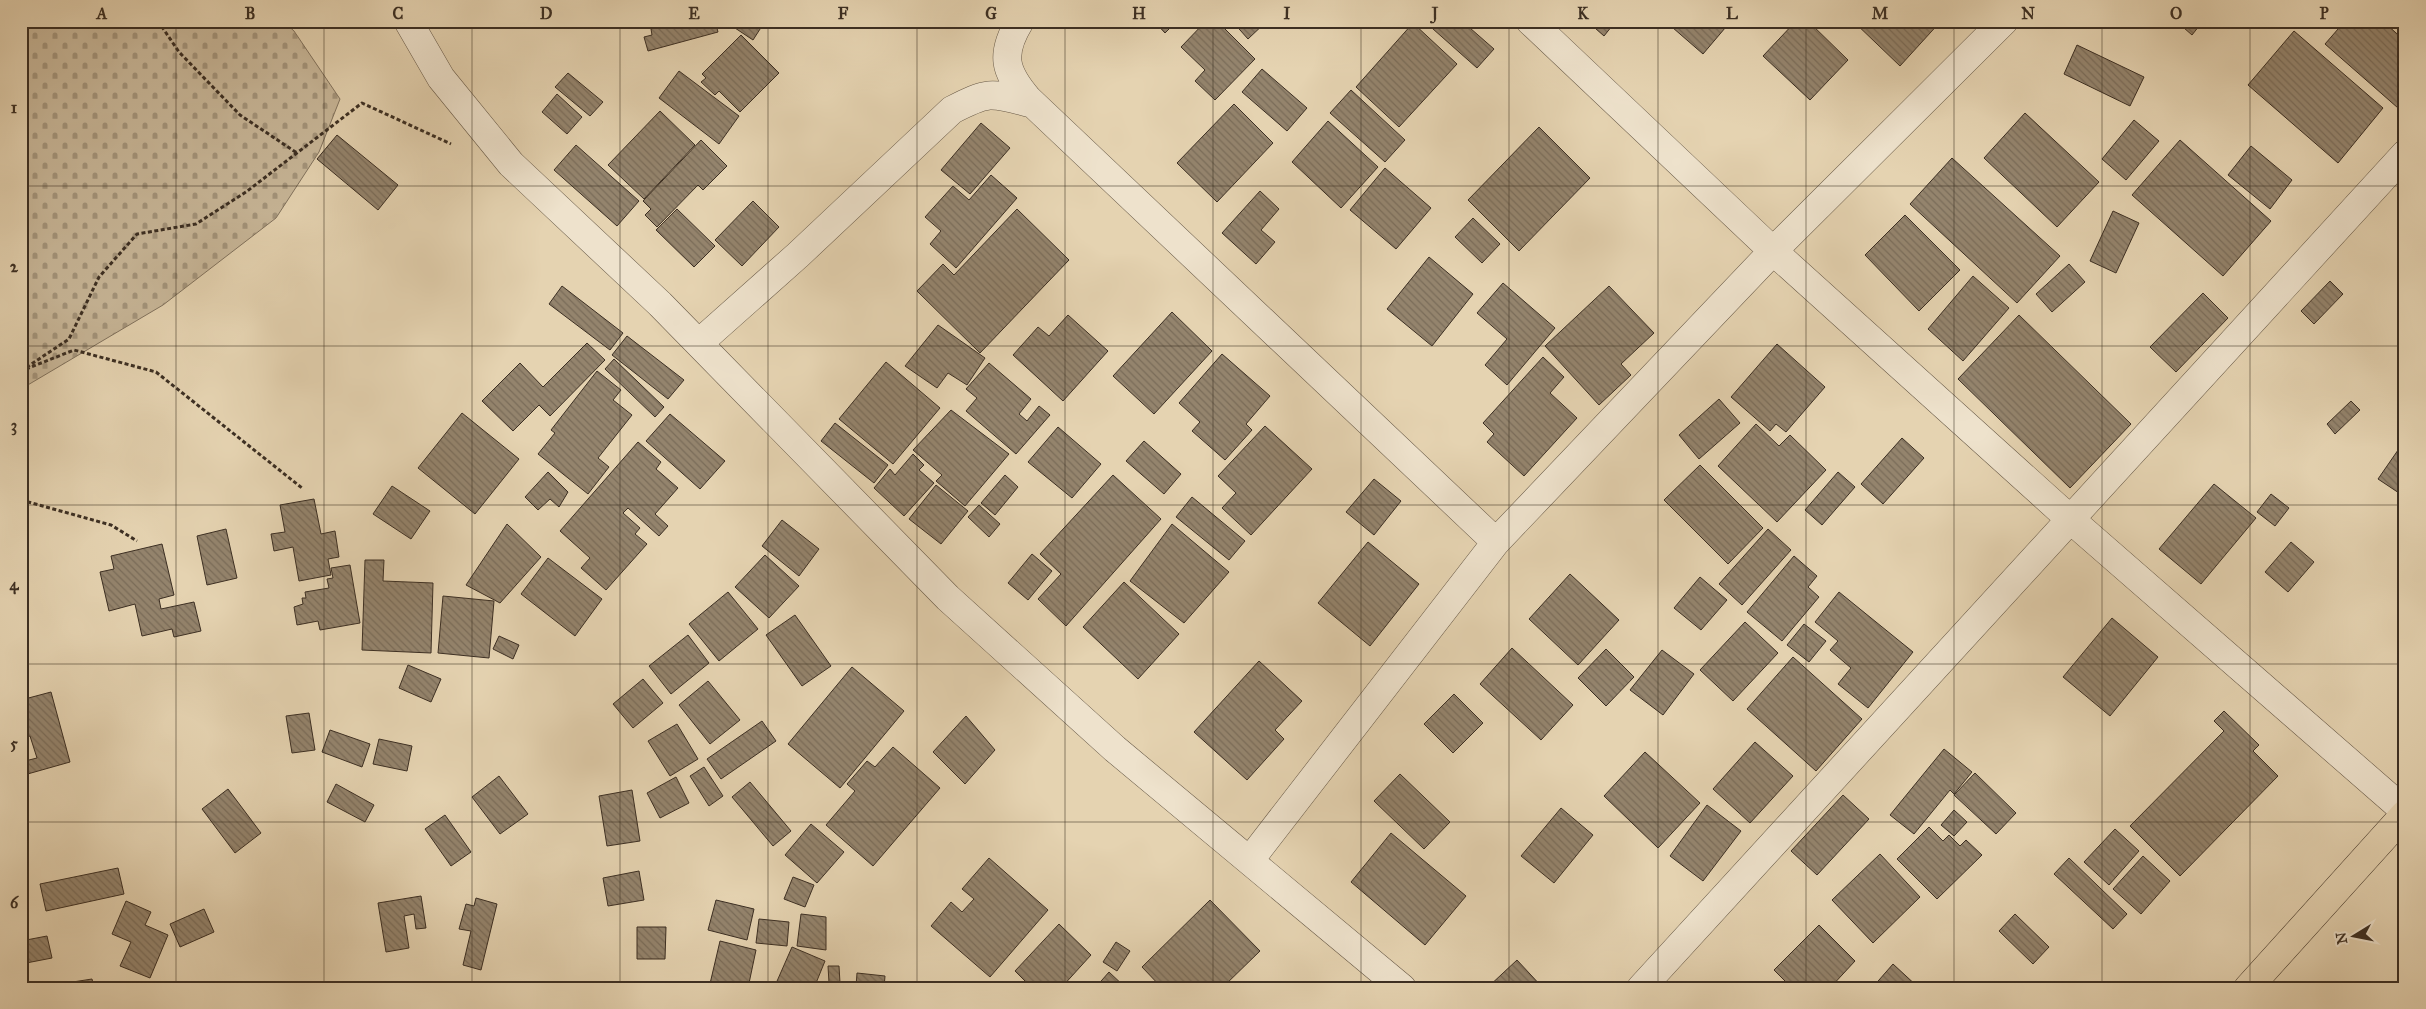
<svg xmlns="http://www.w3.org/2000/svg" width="2426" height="1009" viewBox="0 0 2426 1009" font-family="'IM FELL Great Primer',serif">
<defs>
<pattern id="cemetery-stones" width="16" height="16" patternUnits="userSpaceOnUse" patternTransform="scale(1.25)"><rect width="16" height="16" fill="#c8b799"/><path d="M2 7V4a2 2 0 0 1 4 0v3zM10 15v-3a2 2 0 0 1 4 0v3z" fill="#a4957c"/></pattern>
<pattern id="building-back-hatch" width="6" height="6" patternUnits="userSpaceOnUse" patternTransform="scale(1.25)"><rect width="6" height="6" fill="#94846d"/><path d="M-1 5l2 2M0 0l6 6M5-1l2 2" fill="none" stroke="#7a6c59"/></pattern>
</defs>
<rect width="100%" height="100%" fill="#e5d3b1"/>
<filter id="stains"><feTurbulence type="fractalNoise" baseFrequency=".004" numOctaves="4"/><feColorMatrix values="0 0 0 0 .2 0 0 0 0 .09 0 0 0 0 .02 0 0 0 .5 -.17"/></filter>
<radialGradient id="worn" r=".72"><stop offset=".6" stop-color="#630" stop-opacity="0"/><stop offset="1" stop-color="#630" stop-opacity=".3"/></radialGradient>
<path fill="url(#cemetery-stones)" stroke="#82735e" d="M21 21H283L294 31 340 99 319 152 276 218 163 305 21 389Z"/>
<path fill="url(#building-back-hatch)" stroke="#3c2f23" d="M656 21H715L718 32 648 51 644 37 652 35 651 29 657 27Z
M731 21H757L762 26 753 40 729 24Z
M1154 21H1177L1165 33Z
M1206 21H1217L1255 59 1215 100 1195 81 1205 70 1181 47Z
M1232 21H1267L1248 39Z
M1424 21H1462L1494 49 1477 68Z
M1587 21H1616L1604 36Z
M1665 21H1731L1703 54Z
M1796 21H1808L1848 60 1810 100 1763 56Z
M1853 21H1941L1900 66Z
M2176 21H2203L2192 35Z
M2345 21H2387L2385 23 2405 41V101L2398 108 2325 44Z
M2397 21H2405V31L2396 23Z
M1413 23 1457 64 1399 127 1356 87Z
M2294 31 2383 108 2338 163 2248 85Z
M741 35 779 73 740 112 719 91 715 95 701 82 706 78 702 74Z
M2077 45 2144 77 2130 106 2064 74Z
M1262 69 1307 108 1287 131 1242 92Z
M679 71 739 116 719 144 659 98Z
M568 73 603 102 590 116 555 87Z
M1351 90 1405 140 1385 162 1330 113Z
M557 94 582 117 567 134 542 112Z
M1234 104 1273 143 1217 202 1177 163Z
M660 111 695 145 644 199 608 165Z
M2025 113 2099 182 2057 227 1984 158Z
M2134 120 2159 141 2126 180 2102 159Z
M1328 121 1378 167 1341 208 1292 162Z
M981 123 1010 148 970 194 941 170Z
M1539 127 1590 178 1519 251 1468 200Z
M337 135 398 185 378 210 317 159Z
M701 140 727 166 703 190 698 185 657 227 645 215 651 209 643 201Z
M2180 140 2271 221 2223 276 2132 195Z
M576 145 639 201 617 226 554 170Z
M2251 146 2292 180 2270 209 2228 175Z
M1952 158 2060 256 2017 303 1910 204Z
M1385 168 1431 208 1396 249 1350 210Z
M991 175 1017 198 956 268 930 244 941 231 925 217 953 186 969 200Z
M1260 191 1279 209 1261 230 1275 242 1256 264 1222 233Z
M753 201 779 227 742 266 715 240Z
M677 209 715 246 694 267 656 230Z
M1017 209 1069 260 980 353 917 291 943 264 954 275Z
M2113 211 2139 223 2116 273 2090 261Z
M1905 215 1960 270 1919 311 1865 255Z
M1473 218 1500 244 1482 263 1455 237Z
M1429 257 1473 294 1432 346 1387 309Z
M2069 264 2085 282 2052 312 2036 294Z
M1973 276 2009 308 1963 361 1928 329Z
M2330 281 2343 294 2314 324 2301 311Z
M1503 283 1555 328 1507 385 1485 365 1507 339 1477 313Z
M562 286 623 333 610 350 549 304Z
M1609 286 1654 333 1621 364 1631 375 1599 405 1545 346Z
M2203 293 2228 318 2176 372 2150 347Z
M1172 312 1212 351 1154 414 1113 376Z
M1068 315 1108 351 1063 401 1013 355 1038 327 1049 336Z
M2019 315 2131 424 2070 488 1958 379Z
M938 325 985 358 967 385 948 373 937 388 905 366Z
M627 336 684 380 668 399 612 355Z
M587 343 605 360 550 416 539 405 513 431 482 401 520 363 543 387Z
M1777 344 1825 387 1786 432 1776 424 1770 431 1731 397Z
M1222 354 1270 396 1246 424 1252 430 1225 460 1192 431 1200 422 1179 403Z
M1543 357 1564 377 1550 393 1577 418 1524 476 1487 442 1494 434 1483 423Z
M614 359 664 407 655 417 605 369Z
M886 362 940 408 893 464 839 419Z
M989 363 1031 399 1019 414 1027 421 1039 406 1050 415 1016 454 966 411 977 398 966 389Z
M597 371 621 390 613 400 632 415 598 458 609 467 588 494 538 454 555 433 551 430Z
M1719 399 1740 423 1699 459 1679 435Z
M2351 401 2360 410 2335 434 2327 424Z
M951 410 1009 454 965 506 936 481 942 475 913 450Z
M462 413 519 459 475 514 418 468Z
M670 414 725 461 700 489 646 441Z
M835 423 888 465 874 483 821 441Z
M1756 424 1779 446 1790 435 1826 470 1777 522 1718 466Z
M1265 426 1312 469 1251 535 1222 508 1236 493 1218 476Z
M1058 427 1101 464 1072 498 1028 462Z
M1902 438 1924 458 1883 504 1861 484Z
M2405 440V497L2378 479Z
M1144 441 1181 474 1164 494 1126 461Z
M638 442 661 462 656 469 678 488 655 514 668 526 659 536 628 508 623 513 640 528 635 534 647 544 606 590 581 568 590 558 560 531Z
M913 454 924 465 919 470 934 483 904 516 874 488 890 469 895 475Z
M1700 465 1763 528 1728 564 1664 500Z
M548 472 568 492 559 507 550 499 538 510 525 497Z
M1838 472 1855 487 1822 525 1805 510Z
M1005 475 1018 487 995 515 981 503Z
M1113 475 1161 519 1066 626 1038 599 1061 574 1040 554Z
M1374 479 1401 501 1374 535 1346 512Z
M2214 484 2256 518 2201 584 2159 549Z
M936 485 968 511 941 544 909 519Z
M392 486 430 511 411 539 373 514Z
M2271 494 2289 508 2275 526 2257 512Z
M1192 497 1245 541 1229 560 1176 517Z
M314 499 321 534 335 531 339 557 328 559 331 575 299 581 293 547 274 551 271 534 285 532 280 505Z
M979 505 1000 524 989 537 968 517Z
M782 520 819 549 799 576 762 546Z
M507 524 541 557 500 603 466 585Z
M1172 524 1229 572 1184 623 1130 581Z
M226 529 237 578 207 585 197 536Z
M1768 529 1791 550 1742 605 1719 584Z
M1368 542 1419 584 1370 646 1318 603Z
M2291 542 2314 562 2288 592 2265 572Z
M162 544 174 595 159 599 161 609 194 602 201 631 174 637 172 629 142 636 135 604 109 611 100 572 114 569 111 556Z
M1032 554 1052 571 1028 600 1008 583Z
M765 555 799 586 769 618 735 587Z
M1794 556 1817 576 1808 587 1819 597 1782 641 1747 612Z
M548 558 602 599 575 636 521 594Z
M365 560H384L383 581 433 583 431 653 362 650Z
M350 565 360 623 320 630 318 621 297 625 294 607 303 604 302 598H306L305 592 329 588 327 579 333 578 331 568Z
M1570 574 1619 620 1578 665 1529 619Z
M1700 577 1727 600 1701 630 1674 608Z
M1124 582 1179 634 1138 679 1083 627Z
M728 592 758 629 719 661 689 624Z
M1839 592 1913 652 1868 708 1838 684 1851 668 1830 650 1838 641 1815 622Z
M443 596 494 601 489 658 438 653Z
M795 615 831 666 802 686 766 635Z
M2112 618 2158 657 2110 716 2063 677Z
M1745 622 1778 653 1733 701 1700 670Z
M1804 624 1826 641 1809 662 1787 645Z
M688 635 709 663 671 694 649 666Z
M499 636 519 645 513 659 493 649Z
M1512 648 1573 705 1541 740 1480 684Z
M1606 649 1634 677 1606 706 1578 678Z
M1662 650 1694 674 1663 715 1630 690Z
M1793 657 1862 719 1816 771 1747 709Z
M1259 661 1302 701 1275 730 1284 739 1247 780 1194 732Z
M408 665 441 679 431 702 399 688Z
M852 667 904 711 840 788 788 744Z
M643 679 663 703 633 728 613 704Z
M708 681 740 720 710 744 679 705Z
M51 692 70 762 24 775 21 762 37 758 30 736 21 738V700Z
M1454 694 1483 723 1453 753 1424 724Z
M2224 711 2259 745 2253 751 2278 776 2180 876 2130 826 2224 731 2214 721Z
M309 713 315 750 292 753 286 716Z
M966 716 995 750 965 784 933 752Z
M762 721 776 741 721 779 707 759Z
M677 724 698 759 670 776 648 741Z
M330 730 370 744 362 767 322 752Z
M379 739 412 746 407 771 373 764Z
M1755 742 1793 776 1750 823 1713 789Z
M893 747 940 788 873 866 826 825 855 791 847 784 867 761 875 767Z
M1944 749 1972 772 1954 794 1950 790 1914 834 1890 815Z
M1645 752 1700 803 1658 848 1604 796Z
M704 767 723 796 709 806 690 776Z
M1975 773 2016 813 1996 834 1954 795Z
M1400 774 1450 822 1424 849 1374 801Z
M499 776 528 814 500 834 472 797Z
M676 777 689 803 660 818 647 793Z
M750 782 791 831 773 846 732 797Z
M336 784 374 805 365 822 327 802Z
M228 789 261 833 235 853 202 809Z
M632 790 640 841 607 846 599 796Z
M1843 795 1869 819 1817 875 1791 851Z
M1707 805 1741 831 1703 881 1670 856Z
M1561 808 1593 835 1554 883 1521 856Z
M1954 810 1967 822 1954 836 1941 825Z
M445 815 471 852 451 866 425 829Z
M811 824 844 852 817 883 785 855Z
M1929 827 1943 841 1949 835 1960 846 1966 840 1982 855 1937 899 1897 859Z
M2115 829 2139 851 2109 885 2084 862Z
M1391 833 1466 896 1425 945 1351 882Z
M1880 854 1920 897 1873 943 1832 900Z
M2143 856 2170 881 2141 914 2113 889Z
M989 858 1048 910 990 977 931 926 951 902 962 912 974 899 962 889Z
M2069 858 2127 914 2113 929 2054 874Z
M118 868 124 894 46 911 40 884Z
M639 871 644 900 608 906 603 878Z
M793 877 814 885 805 907 784 899Z
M421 896 426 928 416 929 414 914 404 916 409 948 386 952 378 903Z
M476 898 497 904 481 970 463 965 471 931 459 929 466 904 474 906Z
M716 900 754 909 747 940 708 930Z
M1210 900 1260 951 1222 988H1162L1142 967Z
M126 901 151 912 145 925 168 935 150 978 120 966 131 942 112 934Z
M204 909 214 932 180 947 170 924Z
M801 914 826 917V950L797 946Z
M2015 914 2049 947 2033 964 1999 931Z
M759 919 789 922 787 946 756 943Z
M1059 924 1091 955 1061 988H1032L1015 971Z
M1819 925 1855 961 1830 988H1792L1774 970Z
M637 927H666L665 959H637Z
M47 936 52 958 21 964V941Z
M720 941 756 950 748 988H709Z
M1116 942 1130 951 1117 971 1103 962Z
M792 947 825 961 814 988H774Z
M1517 960 1543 988H1487Z
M1893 964 1919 988H1872Z
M828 966H839L840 983H829Z
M1109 972 1126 988H1095Z
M857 973 885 976 884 988 856 987Z
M92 979 94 988H34Z
M470 983 481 988H469Z"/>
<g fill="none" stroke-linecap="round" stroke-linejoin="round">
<defs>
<path id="street" d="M408 21 441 78 511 164 660 304 948 598 1115 749 1402 988
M1020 21C1000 54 1004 71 1028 99L1496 542
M1530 21 1773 251 2070 519 2405 811
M699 343 798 255 952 110C990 90 992 93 1033 104
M1250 860 1496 542 1773 251 2004 21
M1641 988 2405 154"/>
<path id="highway" d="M2248 988 2405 814"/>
</defs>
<use href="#street" stroke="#665846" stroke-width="29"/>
<use href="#highway" stroke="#3c2f23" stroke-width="29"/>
<path stroke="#3c2f23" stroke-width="3" stroke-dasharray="4 2.5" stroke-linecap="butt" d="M158 21 179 52 240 115 297 153
M26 369 74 350 156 372 302 488
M21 371 69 339 99 277 137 234 196 224 246 192 362 103 451 144
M21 500 111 525 137 541"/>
<use href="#street" stroke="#eee2cc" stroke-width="28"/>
<use href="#highway" stroke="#e5d3b1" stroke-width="28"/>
</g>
<path fill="none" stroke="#3c2f23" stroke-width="1" stroke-opacity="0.55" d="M176 21V988M324 21V988M472 21V988M620 21V988M768 21V988M917 21V988M1065 21V988M1213 21V988M1361 21V988M1509 21V988M1658 21V988M1806 21V988M1954 21V988M2102 21V988M2250 21V988M21 186H2405M21 346H2405M21 505H2405M21 664H2405M21 822H2405"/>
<rect width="2426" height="1009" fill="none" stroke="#e5d3b1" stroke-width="55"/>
<g transform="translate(2354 936) rotate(260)" stroke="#eee2cc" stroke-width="4" paint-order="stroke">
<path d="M0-4L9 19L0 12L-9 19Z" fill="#3c2f23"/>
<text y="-8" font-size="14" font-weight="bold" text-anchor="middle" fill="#3c2f23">N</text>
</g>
<rect x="28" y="28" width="2370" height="954" fill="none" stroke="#3c2f23" stroke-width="2"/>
<g font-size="16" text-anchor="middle" font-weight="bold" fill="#3c2f23">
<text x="102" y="19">A</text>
<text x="250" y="19">B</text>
<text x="398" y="19">C</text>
<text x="546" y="19">D</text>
<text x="694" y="19">E</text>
<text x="843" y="19">F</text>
<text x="991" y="19">G</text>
<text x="1139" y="19">H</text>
<text x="1287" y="19">I</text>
<text x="1435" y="19">J</text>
<text x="1583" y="19">K</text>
<text x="1732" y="19">L</text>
<text x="1880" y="19">M</text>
<text x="2028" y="19">N</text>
<text x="2176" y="19">O</text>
<text x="2324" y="19">P</text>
<text x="14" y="113">1</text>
<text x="14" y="272">2</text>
<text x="14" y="431">3</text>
<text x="14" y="590">4</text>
<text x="14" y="749">5</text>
<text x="14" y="908">6</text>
</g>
<rect width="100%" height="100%" filter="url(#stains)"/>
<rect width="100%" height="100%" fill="url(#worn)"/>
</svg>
